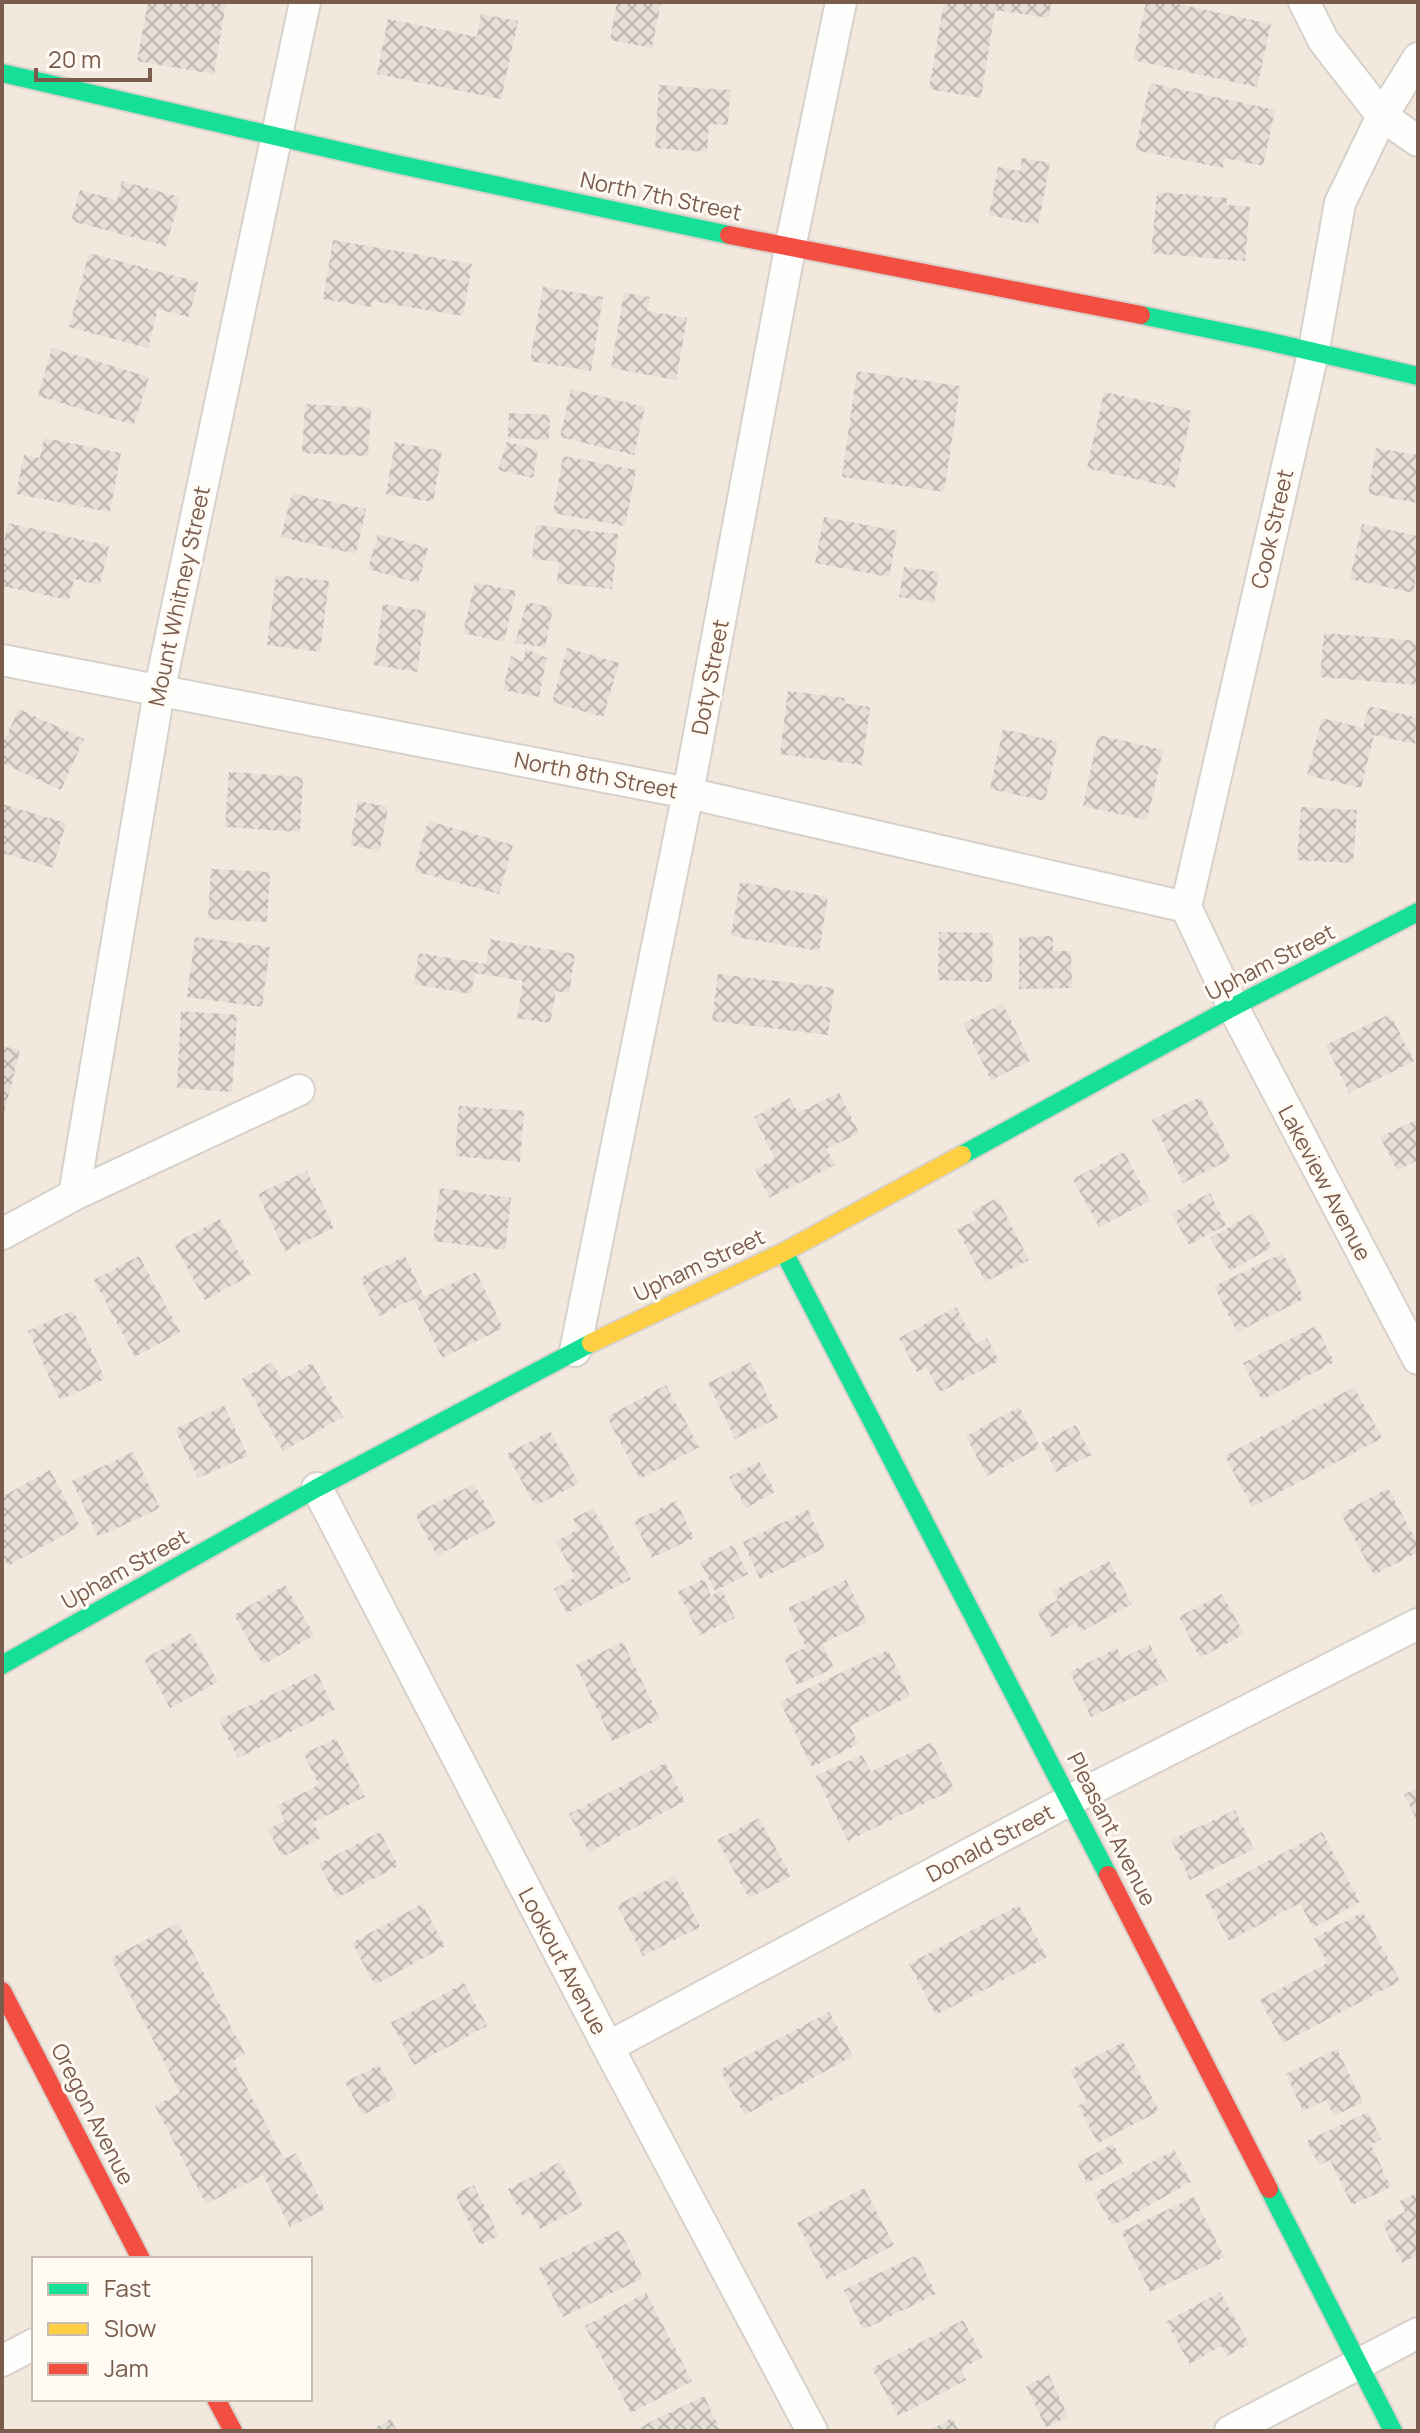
<svg xmlns="http://www.w3.org/2000/svg" width="1420" height="2433" viewBox="0 0 1420 2433" font-family="Manrope,sans-serif">
<defs>
<pattern id="building-cross-hatch" width="8" height="8" patternUnits="userSpaceOnUse" patternTransform="scale(2)"><rect width="8" height="8" fill="#e6ded7"/><path d="M0 0l8 8M0 8l8-8" fill="none" stroke="#bfb7b1"/></pattern>
</defs>
<rect width="100%" height="100%" fill="#f9f5f0"/>
<path fill="#f2e8de" fill-rule="evenodd" d="M2 2H1418V2431H2ZM34 2259H310V2399H34Z"/>
<path fill="url(#building-cross-hatch)" d="M148 2H226L214 74 137 61Z
M617 2H661L652 48 610 40Z
M944 2H1051L1049 18 995 10 981 98 929 89Z
M1146 2H1168L1271 24 1257 87 1133 60Z
M481 14 518 21 501 99 377 74 388 19 477 37Z
M1150 83 1275 110 1263 166 1225 158 1223 168 1135 150Z
M659 85 730 90 728 125 709 124 707 152 655 148Z
M1022 158 1050 163 1038 225 989 215 998 167 1020 171Z
M122 181 180 197 166 246 71 221 80 190 117 200Z
M1157 192 1227 198 1226 205 1250 207 1245 261 1151 253Z
M333 240 472 264 463 316 372 301 371 307 323 299Z
M89 253 198 282 189 317 158 309 148 348 69 327Z
M543 287 603 297 591 371 530 361Z
M624 293 650 297 647 311 687 318 676 380 611 368Z
M52 348 149 377 134 425 38 396Z
M857 371 960 386 944 492 842 477Z
M571 389 645 407 634 455 560 437Z
M1104 392 1192 411 1175 488 1087 468Z
M305 404 371 408 368 456 302 453Z
M509 413 550 415 549 440 508 438Z
M44 438 121 453 110 512 16 494 24 455 40 458Z
M395 442 442 451 433 502 386 494Z
M507 442 538 450 533 478 498 470Z
M1376 448 1418 455V503L1368 494Z
M563 456 636 470 625 526 553 513Z
M292 493 366 509 356 554 281 537Z
M824 517 898 531 889 577 815 563Z
M8 523 109 546 100 585 74 579 69 600 2 586V551Z
M1362 524 1418 536V568L1413 593 1350 579Z
M536 525 618 534 612 589 557 583 559 562 532 559Z
M378 534 428 548 418 583 368 569Z
M904 567 939 572 934 602 899 597Z
M276 575 329 581 320 652 267 645Z
M475 582 516 591 504 642 463 633Z
M527 602 553 608 545 647 515 643Z
M383 604 426 611 417 672 374 665Z
M1324 633 1418 641 1417 685 1320 677Z
M567 648 619 663 603 717 552 702Z
M526 649 547 658 539 697 503 690 511 656 523 662Z
M788 691 845 698 844 703 870 707 862 765 780 754Z
M1369 706 1418 718 1415 744 1374 735 1361 788 1307 775 1322 718 1363 728Z
M19 709 84 739 61 790 2 763V745Z
M1003 729 1058 742 1045 801 990 789Z
M1098 735 1163 750 1147 820 1083 806Z
M229 772 303 777 300 832 225 827Z
M358 801 388 807 380 851 350 845Z
M2 804 66 823 53 868 2 853Z
M1301 807 1357 810 1353 863 1297 860Z
M428 821 513 845 499 894 414 871Z
M211 869 270 872 267 922 208 919Z
M740 882 828 897 819 951 731 936Z
M939 932 993 933 992 982 938 980Z
M1053 936V951H1071L1072 988 1019 989V937Z
M195 937 270 947 262 1007 187 997Z
M490 939 575 954 569 993 556 991 550 1023 517 1018 523 981 475 973 471 994 414 984 419 953 486 964Z
M718 974 834 988 828 1035 712 1021Z
M1003 1004 1030 1061 991 1080 963 1023Z
M181 1011 237 1015 232 1092 177 1088Z
M1390 1014 1414 1061 1349 1093 1326 1045Z
M2 1046 20 1050 3 1118H2Z
M839 1093 859 1133 826 1149 835 1165 769 1198 755 1169 775 1159 754 1117 790 1098 798 1113Z
M1200 1097 1231 1159 1183 1183 1152 1120Z
M459 1106 524 1111 520 1162 455 1156Z
M1418 1119V1160L1397 1170 1380 1137Z
M1124 1152 1150 1201 1099 1227 1073 1179Z
M307 1171 334 1228 285 1251 258 1194Z
M440 1188 511 1198 505 1250 433 1241Z
M1210 1193 1226 1225 1189 1245 1172 1213Z
M997 1198 1029 1260 985 1282 957 1229 977 1220 972 1211Z
M1253 1213 1272 1247 1230 1271 1210 1238Z
M220 1219 251 1275 205 1300 174 1244Z
M1283 1253 1304 1299 1237 1332 1214 1286Z
M139 1256 180 1332 135 1357 94 1280Z
M405 1256 424 1297 476 1272 503 1328 442 1358 414 1299 379 1316 360 1278Z
M956 1307 976 1344 987 1338 999 1361 940 1392 926 1367 917 1372 899 1338Z
M73 1310 105 1379 60 1400 28 1331Z
M1316 1326 1334 1362 1262 1400 1243 1363Z
M272 1362 282 1380 312 1363 343 1417 283 1451 242 1379Z
M751 1362 778 1418 735 1439 708 1383Z
M666 1385 699 1447 640 1479 607 1417Z
M1354 1387 1382 1438 1252 1507 1225 1456Z
M224 1406 248 1456 198 1478 175 1429Z
M1019 1407 1040 1447 987 1476 966 1436Z
M1076 1425 1091 1455 1056 1472 1042 1442Z
M550 1431 579 1483 535 1506 507 1454Z
M133 1452 160 1508 98 1537 72 1481Z
M759 1462 775 1492 746 1508 729 1477Z
M50 1470 80 1526 8 1566 2 1555V1497Z
M474 1484 496 1524 437 1556 415 1514Z
M1388 1488 1418 1544V1552L1374 1575 1341 1514Z
M676 1501 694 1538 652 1558 634 1521Z
M593 1508 631 1579 567 1613 554 1589 575 1577 556 1541 579 1529 573 1519Z
M808 1510 825 1548 760 1579 743 1542Z
M733 1545 748 1574 715 1591 700 1562Z
M1109 1561 1132 1604 1081 1632 1076 1623 1051 1637 1037 1611 1058 1600 1053 1591Z
M704 1579 711 1596 722 1590 735 1618 700 1635 678 1592Z
M846 1580 867 1622 822 1644 834 1668 797 1685 784 1658 806 1647 788 1608Z
M285 1585 314 1635 263 1665 234 1615Z
M1222 1594 1244 1634 1200 1658 1179 1617Z
M191 1633 218 1682 170 1708 144 1659Z
M623 1642 660 1719 612 1741 576 1665Z
M1150 1645 1167 1681 1091 1717 1070 1672 1117 1648 1122 1658Z
M888 1650 910 1696 850 1726 858 1744 812 1767 780 1702Z
M317 1673 335 1710 238 1758 219 1720Z
M336 1738 365 1797 313 1822 321 1838 282 1857 268 1829 285 1821 277 1806 319 1785 304 1754Z
M932 1742 954 1789 848 1841 816 1776 862 1755 871 1772Z
M665 1763 685 1801 589 1852 569 1814Z
M1418 1787V1822L1404 1795Z
M1235 1810 1254 1849 1190 1880 1171 1840Z
M759 1818 791 1876 749 1898 717 1840Z
M380 1832 398 1866 337 1898 319 1864Z
M1322 1832 1360 1902 1313 1928 1300 1903 1229 1941 1205 1895Z
M675 1876 700 1927 643 1956 617 1905Z
M422 1904 445 1946 375 1985 352 1943Z
M1019 1905 1047 1957 936 2015 909 1964Z
M1363 1912 1400 1981 1283 2043 1260 2000 1327 1963 1314 1938Z
M178 1923 245 2054 233 2061 284 2159 296 2153 325 2209 290 2227 263 2175 206 2204 155 2106 180 2093 111 1958Z
M464 1983 487 2026 414 2065 391 2023Z
M829 2012 853 2056 745 2115 720 2070Z
M1123 2042 1159 2111 1098 2143 1078 2106 1087 2101 1070 2070Z
M1337 2049 1363 2102 1334 2116 1326 2100 1303 2111 1286 2074Z
M379 2065 397 2097 363 2115 345 2082Z
M1368 2112 1381 2139 1371 2145 1391 2187 1352 2205 1330 2160 1319 2165 1307 2141Z
M1113 2144 1123 2164 1087 2183 1077 2163Z
M1174 2150 1191 2182 1112 2226 1094 2193Z
M560 2162 583 2206 540 2229 531 2213 523 2217 508 2189Z
M474 2185 499 2236 480 2245 455 2194Z
M864 2188 894 2245 827 2280 797 2223Z
M1418 2192V2255L1402 2263 1382 2223 1405 2212 1400 2201Z
M1194 2197 1224 2257 1150 2292 1121 2232Z
M620 2230 643 2278 563 2317 539 2268Z
M917 2255 936 2294 863 2330 844 2290Z
M1220 2292 1249 2344 1227 2356 1221 2346 1190 2364 1166 2322Z
M646 2293 692 2381 631 2413 585 2326Z
M963 2320 983 2357 961 2369 966 2380 898 2416 872 2368Z
M1049 2375 1068 2417 1046 2427 1026 2386Z
M704 2396 721 2431H640L638 2428Z
M952 2418 959 2431H928Z
M391 2419 397 2431H369Z"/>
<g fill="none" stroke-linecap="round" stroke-linejoin="round">
<defs>
<path id="street" d="M1304 2 1323 40 1382 116 1418 141
M1418 58 1382 116 1340 203 1314 349 1186 907 1233 1007 1418 1359
M2 660 688 793 1186 907
M74 1195 159 692 305 2
M2 1234 74 1195 299 1090
M575 1351 688 793 790 248 841 2
M317 1488 608 2047 812 2431
M608 2047 1070 1800 1418 1624
M2 2361 34 2344
M1230 2431 1418 2333"/>
<path id="fast" d="M2 73 396 164 729 235
M1141 315 1262 340 1418 376
M962 1155 1233 1007 1418 912
M784 1252 1108 1875
M2 1665 317 1488 591 1343
M1269 2189 1393 2431"/>
<path id="slow" d="M591 1343 784 1252 962 1155"/>
<path id="jam" d="M729 235 1141 315
M1108 1875 1269 2189
M2 1991 141 2259
M216 2399 233 2431"/>
</defs>
<use href="#street" stroke="#d7d1cb" stroke-width="34"/>
<use href="#fast" stroke="#d9d2cb" stroke-width="22"/>
<use href="#slow" stroke="#d9d2cb" stroke-width="22"/>
<use href="#jam" stroke="#d9d2cb" stroke-width="22"/>
<use href="#street" stroke="#fefefd" stroke-width="30"/>
<use href="#fast" stroke="#16e098" stroke-width="18"/>
<use href="#slow" stroke="#ffcf43" stroke-width="18"/>
<use href="#jam" stroke="#f24e42" stroke-width="18"/>
</g>
<g text-anchor="middle" stroke-width="6" stroke-linejoin="round" paint-order="stroke">
<g font-size="22" fill="#7a5c4d" stroke="#fffaf3">
<text transform="translate(661 196) rotate(12)" y="8">North 7th Street</text>
<text transform="translate(1272 529) rotate(-77)" y="8">Cook Street</text>
<text transform="translate(179 596) rotate(-78)" y="8">Mount Whitney Street</text>
<text transform="translate(710 677) rotate(-79)" y="8">Doty Street</text>
<text transform="translate(596 775) rotate(11)" y="8">North 8th Street</text>
<text transform="translate(1270 962) rotate(-27)" y="8">Upham Street</text>
<text transform="translate(1325 1183) rotate(62)" y="8">Lakeview Avenue</text>
<text transform="translate(699 1265) rotate(-25)" y="8">Upham Street</text>
<text transform="translate(125 1569) rotate(-29)" y="8">Upham Street</text>
<text transform="translate(1112 1829) rotate(63)" y="8">Pleasant Avenue</text>
<text transform="translate(990 1843) rotate(-28)" y="8">Donald Street</text>
<text transform="translate(563 1961) rotate(62)" y="8">Lookout Avenue</text>
<text transform="translate(93 2114) rotate(63)" y="8">Oregon Avenue</text>
</g>
</g>
<rect width="1420" height="2433" fill="none" stroke="#7a5c4d" stroke-width="8"/>
<rect x="32" y="2257" width="280" height="144" fill="#fffaf3" stroke="#cabbb1" stroke-width="2"/>
<rect x="48" y="2283" width="40" height="12" fill="#16e098" stroke="#cabbb1" stroke-width="2"/>
<text x="104" y="2297" font-size="24" fill="#7a5c4d">Fast</text>
<rect x="48" y="2323" width="40" height="12" fill="#ffcf43" stroke="#cabbb1" stroke-width="2"/>
<text x="104" y="2337" font-size="24" fill="#7a5c4d">Slow</text>
<rect x="48" y="2363" width="40" height="12" fill="#f24e42" stroke="#cabbb1" stroke-width="2"/>
<text x="104" y="2377" font-size="24" fill="#7a5c4d">Jam</text>
<path d="M36 68v12h114v-12" fill="none" stroke="#7a5c4d" stroke-width="4"/>
<text x="48" y="68" font-size="24" fill="#7a5c4d" stroke="#fffaf3" stroke-width="6" paint-order="stroke">20 m</text>
</svg>
